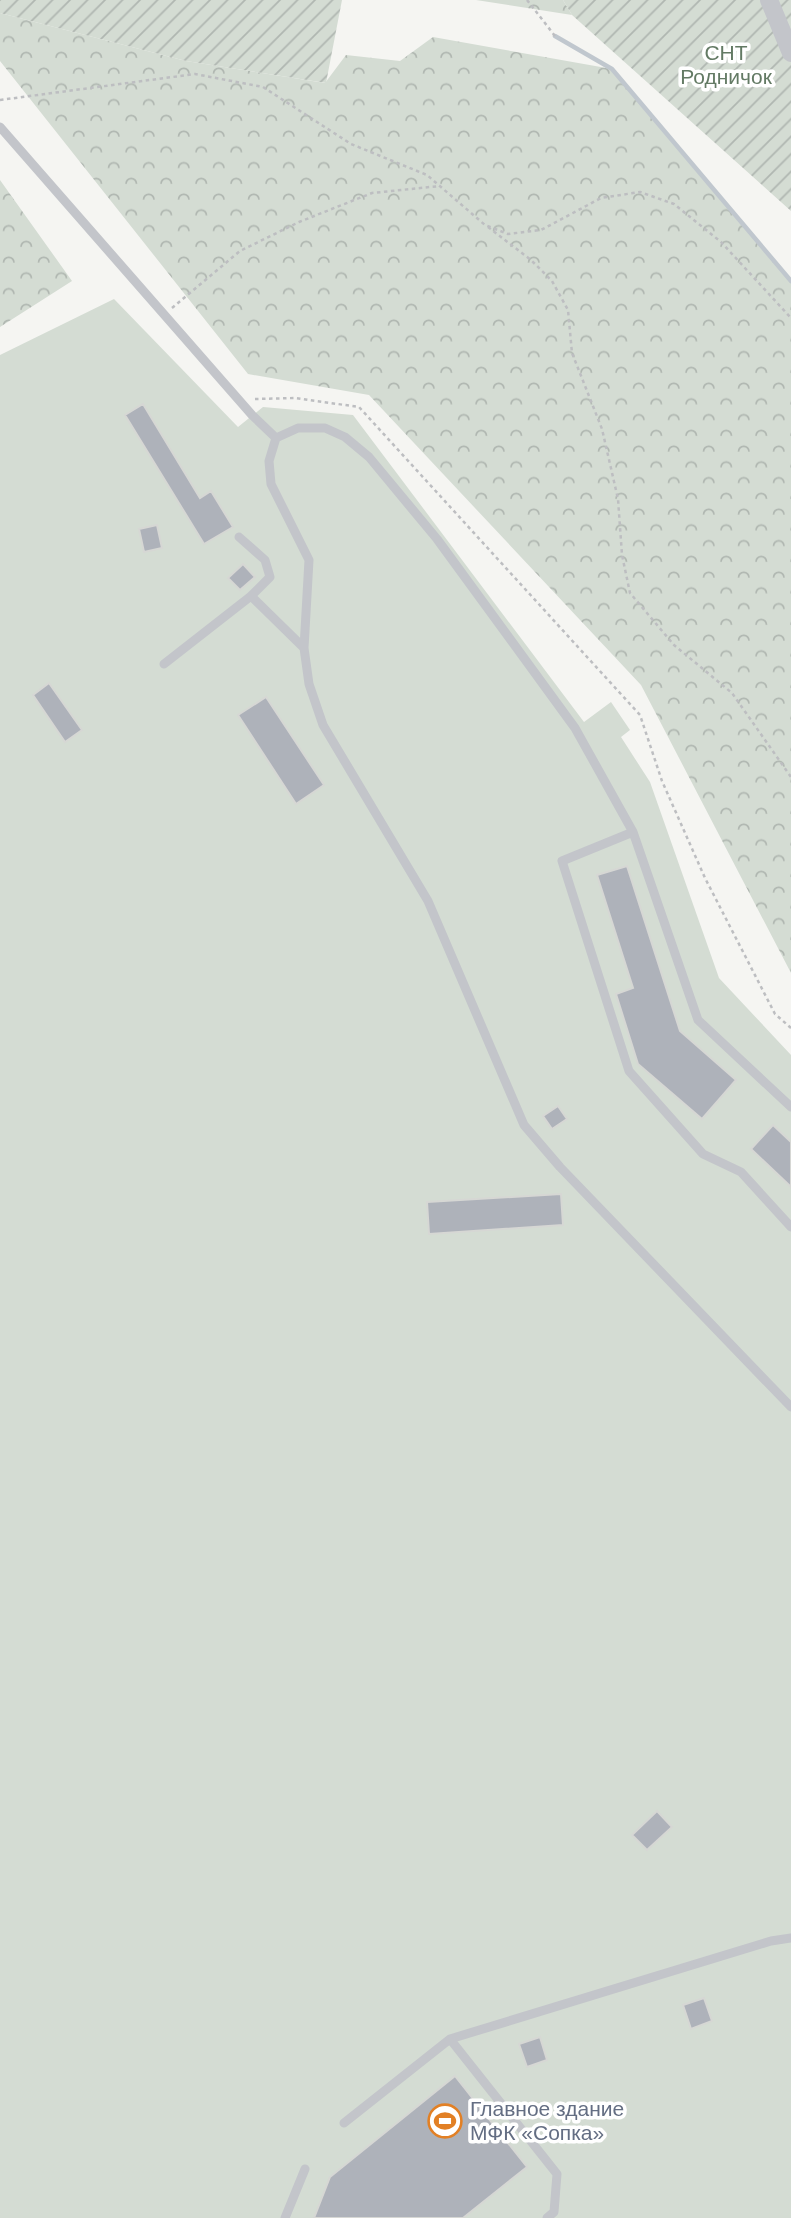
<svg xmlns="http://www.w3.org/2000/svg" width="791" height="2218" viewBox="0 0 791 2218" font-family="Helvetica,sans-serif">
<defs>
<pattern id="forest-crowns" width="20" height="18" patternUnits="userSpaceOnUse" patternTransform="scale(1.75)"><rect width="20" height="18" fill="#d4dcd3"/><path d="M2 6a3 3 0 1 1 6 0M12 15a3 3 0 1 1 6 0" fill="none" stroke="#b0b7b1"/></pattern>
<pattern id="garden-furrows" width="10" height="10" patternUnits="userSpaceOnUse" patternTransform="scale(1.75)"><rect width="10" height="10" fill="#d4dcd3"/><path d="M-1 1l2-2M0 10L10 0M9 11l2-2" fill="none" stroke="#b0b7b1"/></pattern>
</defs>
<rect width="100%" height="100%" fill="#f5f5f2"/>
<path fill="url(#forest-crowns)" d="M476 0H563L572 15Z
M0 13 186 61 325 83 346 55 400 61 433 37 612 69 791 281V973L641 685 369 395 248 374 0 61Z
M0 180 72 281 0 327Z"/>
<path fill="#d4dcd3" d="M114 299 238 427 263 407 353 415 584 722 611 702 630 730 621 737 650 782 719 978 791 1055V2218H0V355Z"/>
<path fill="url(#garden-furrows)" d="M0 0H342L326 83 186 61 0 13Z
M563 0H791V211L572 15Z"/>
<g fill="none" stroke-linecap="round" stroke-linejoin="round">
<path stroke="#c0c7ce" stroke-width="4.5" d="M555 36 612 69 791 281"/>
</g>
<path fill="#aeb2ba" stroke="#d6d7d4" stroke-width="2" d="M143 404 200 498 211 491 233 527 204 544 125 415Z
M157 525 162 548 144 552 139 529Z
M243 564 255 577 240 590 228 578Z
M49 683 82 730 65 742 33 695Z
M266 697 324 785 296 804 238 715Z
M627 866 680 1031 736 1080 702 1119 638 1064 616 994 633 988 597 875Z
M558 1106 567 1119 552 1129 543 1116Z
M773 1125 791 1142V1187L751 1149Z
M561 1194 563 1225 429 1234 427 1202Z
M657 1811 672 1827 647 1850 632 1835Z
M704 1998 712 2021 691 2029 683 2005Z
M540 2037 547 2060 527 2067 519 2044Z
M455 2076 527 2167 463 2218H314L330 2177Z"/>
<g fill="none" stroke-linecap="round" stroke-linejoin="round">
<path stroke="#bdbec1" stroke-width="2.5" stroke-dasharray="3.5 3.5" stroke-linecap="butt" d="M527 0 555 36
M0 100 195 74 263 87 351 144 427 175 485 225 508 234 541 230 601 198 640 192 674 204 721 242 791 318
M488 227 531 260 552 281 568 310 572 353 602 429 618 499 622 555 630 593 674 645 732 693 791 777
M172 308 240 251 299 222 372 193 440 186
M255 399 295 398 359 407 640 715 662 781 705 878 775 1014 791 1028"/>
<path stroke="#c3c5ca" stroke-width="9" d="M0 127 252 415 276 438 298 428H325L345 437 369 457 437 539 575 728 633 832 698 1020 791 1107
M276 438 269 461 271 484 309 560 304 648 309 684 323 725 428 901 524 1125 560 1167 791 1407
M239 537 265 560 270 577 251 596 304 648
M164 664 251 596
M633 832 562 861 629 1071 703 1154 741 1172 791 1227
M450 2039 557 2174 554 2212 547 2218
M344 2123 450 2039 771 1941 791 1938
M285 2218 305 2169"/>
<path stroke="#c3c5ca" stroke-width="18" d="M769 0 791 53"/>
</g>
<defs>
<symbol id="stadium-ring" viewBox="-11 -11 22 22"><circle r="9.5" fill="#fff" stroke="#e28025" stroke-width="1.5"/><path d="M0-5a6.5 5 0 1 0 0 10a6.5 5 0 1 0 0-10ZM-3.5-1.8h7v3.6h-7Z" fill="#e28025"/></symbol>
</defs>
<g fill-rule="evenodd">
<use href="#stadium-ring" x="426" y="2102" width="38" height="38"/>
</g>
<g text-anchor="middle" stroke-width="7" stroke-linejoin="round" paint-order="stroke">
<g font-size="21" fill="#637a64" stroke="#fff">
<text x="726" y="60">СНТ<tspan x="726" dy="24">Родничок</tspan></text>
</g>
<g font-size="21" fill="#646e83" stroke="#fff" text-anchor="start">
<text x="470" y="2116">Главное здание<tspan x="470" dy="24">МФК «Сопка»</tspan></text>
</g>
</g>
</svg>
